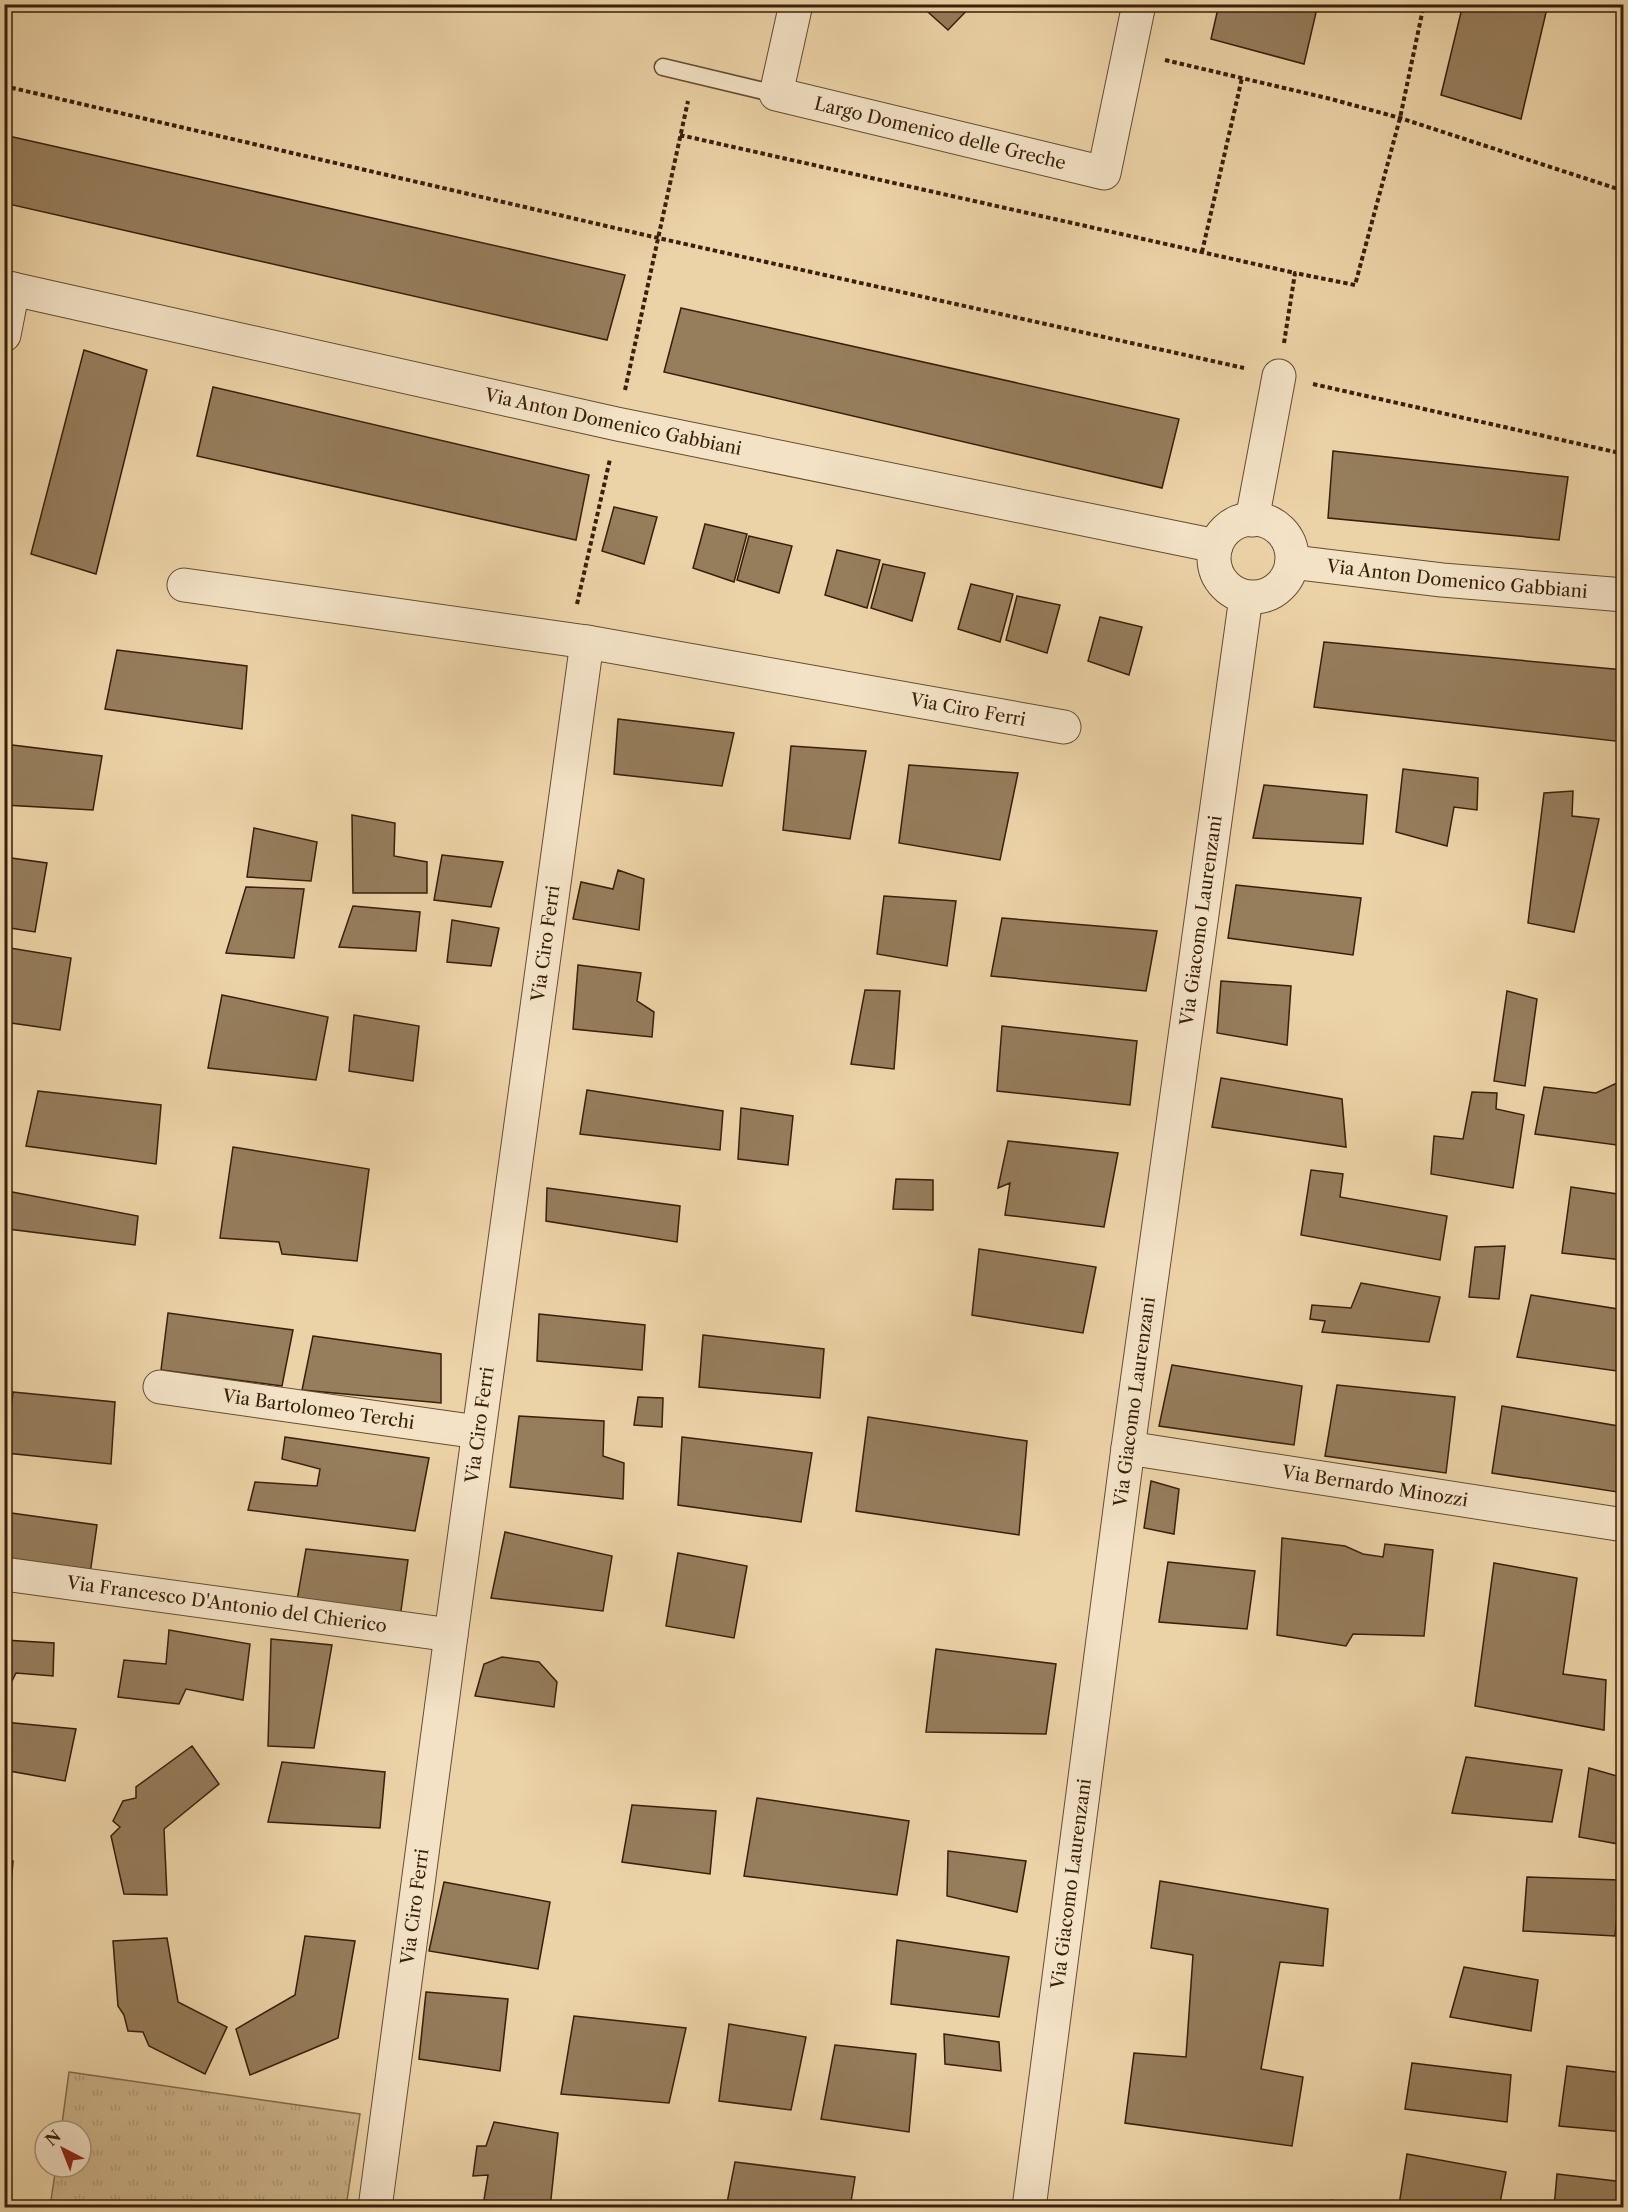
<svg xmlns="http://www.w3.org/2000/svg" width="1628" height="2212" viewBox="0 0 1628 2212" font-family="'Libre Caslon Text',serif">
<defs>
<pattern id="grass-tufts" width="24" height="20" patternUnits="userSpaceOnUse" patternTransform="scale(1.5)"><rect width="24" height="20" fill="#cdb48c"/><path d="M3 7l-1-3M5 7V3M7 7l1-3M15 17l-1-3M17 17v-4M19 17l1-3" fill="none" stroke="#b19a77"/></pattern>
</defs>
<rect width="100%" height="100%" fill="#ecd3a7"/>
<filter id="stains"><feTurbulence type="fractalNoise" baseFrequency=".00333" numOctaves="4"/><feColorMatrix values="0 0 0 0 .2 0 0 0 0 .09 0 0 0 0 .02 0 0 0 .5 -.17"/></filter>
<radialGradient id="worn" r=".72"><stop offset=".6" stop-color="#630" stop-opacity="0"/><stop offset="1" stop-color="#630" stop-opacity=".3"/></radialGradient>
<path fill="url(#grass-tufts)" stroke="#826a4c" stroke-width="1.5" d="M69 2072 360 2114 346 2207H50L56 2167H81V2131H61Z"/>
<path fill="#967d5c" stroke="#381f0b" stroke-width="1.5" d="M919 4H973L948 30Z
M1219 4H1318L1304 64 1211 39Z
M1463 4H1548L1521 119 1441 95Z
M4 135 625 275 607 340 4 203Z
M681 308 1179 419 1162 488 664 372Z
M84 350 147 370 96 574 31 554Z
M213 387 589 475 576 540 197 456Z
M1333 451 1568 477 1559 540 1328 518Z
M614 507 657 517 644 564 602 551Z
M705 524 747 534 734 582 693 568Z
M749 536 792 546 779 593 737 580Z
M837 550 880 560 867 608 825 595Z
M883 564 925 573 912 621 871 608Z
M971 584 1013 594 1000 642 958 629Z
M1017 596 1060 605 1047 653 1006 640Z
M1100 617 1142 627 1129 675 1088 661Z
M1324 642 1624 670V742L1314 707Z
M117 650 247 666 242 729 105 709Z
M618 719 734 733 722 786 614 774Z
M4 744 102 756 93 810 4 805Z
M791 746 866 751 850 839 783 830Z
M909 765 1018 773 1000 860 899 843Z
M1403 769 1478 778 1477 810 1454 807 1447 846 1396 832Z
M1264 785 1367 795 1363 844 1253 838Z
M1573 791 1572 816 1599 819 1574 932 1528 923 1544 793Z
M352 815 395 823 394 856 427 862V893H353Z
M254 828 317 842 311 881 247 877Z
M442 855 503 862 491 907 434 900Z
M4 857 47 863 35 932 4 927Z
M618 870 644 879 639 930 573 919 581 882 613 889Z
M1236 885 1361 898 1353 955 1228 938Z
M246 887 304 889 294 958 226 953Z
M884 896 956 901 947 966 877 954Z
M353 906 420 912 416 951 339 947Z
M1002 918 1157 931 1146 991 991 976Z
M452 920 499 928 491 966 447 962Z
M4 947 71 958 60 1030 4 1022Z
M578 965 641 973 637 1001 654 1012 652 1037 573 1029Z
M1221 981 1291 986 1287 1045 1217 1033Z
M865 990 900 991 894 1069 851 1064Z
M1507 991 1537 999 1525 1086 1494 1081Z
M222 995 328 1017 316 1080 208 1068Z
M354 1015 419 1026 413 1081 349 1071Z
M1002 1026 1137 1041 1130 1105 997 1091Z
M1221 1078 1342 1099 1346 1147 1212 1127Z
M1621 1081H1624V1146L1535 1134 1544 1087 1596 1093Z
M587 1090 723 1111 720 1150 580 1134Z
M38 1091 161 1105 156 1164 26 1146Z
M1472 1092 1497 1093 1496 1109 1524 1115 1513 1188 1431 1174 1434 1136 1463 1139Z
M741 1108 793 1116 788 1165 738 1159Z
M1008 1141 1118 1153 1104 1227 1005 1215 1010 1183 998 1188Z
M233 1147 369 1169 357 1261 282 1254 279 1242 220 1238Z
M1311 1170 1343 1174 1340 1197 1447 1216 1440 1260 1301 1235Z
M896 1179 933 1180V1210L893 1209Z
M1571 1187 1624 1195 1622 1260 1562 1253Z
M547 1188 680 1206 677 1242 546 1221Z
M7 1191 138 1216 135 1245 8 1229Z
M1505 1246 1499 1299 1469 1297 1475 1247Z
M979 1249 1096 1267 1083 1333 972 1315Z
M1361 1283 1440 1297 1429 1342 1322 1332 1325 1321 1310 1319 1312 1305 1351 1308Z
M1531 1295 1624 1310V1372L1517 1357Z
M168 1313 293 1330 282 1386 161 1370Z
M539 1314 645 1325 642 1370 537 1361Z
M703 1335 824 1349 820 1398 699 1387Z
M313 1336 441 1354V1403L302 1390Z
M1172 1365 1302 1386 1294 1445 1159 1426Z
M1337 1385 1455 1397 1446 1473 1325 1456Z
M13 1392 115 1402 111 1464 6 1453Z
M638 1397 663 1398 662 1427 634 1425Z
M1502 1406 1624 1427V1493L1492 1473Z
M519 1416 604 1421 603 1456 624 1463 623 1499 510 1487Z
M868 1417 1027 1441 1019 1535 856 1511Z
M285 1437 429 1458 415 1531 248 1510 255 1482 317 1486 320 1469 282 1459Z
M682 1437 812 1453 801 1522 678 1505Z
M1151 1481 1179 1489 1174 1534 1144 1528Z
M4 1512 97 1525 90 1574 4 1564Z
M505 1532 612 1556 603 1611 491 1598Z
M1282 1538 1345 1546 1363 1554 1383 1557 1385 1544 1433 1550 1424 1636 1353 1634 1346 1646 1277 1635Z
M306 1549 408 1560 400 1618 296 1606Z
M678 1553 747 1566 734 1638 666 1626Z
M1168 1562 1255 1571 1247 1629 1159 1622Z
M1494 1563 1577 1578 1563 1674 1606 1680 1604 1730 1475 1706Z
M169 1630 250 1644 243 1700 186 1689 179 1704 118 1697 124 1660 166 1664Z
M271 1639 332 1645 314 1748 268 1746Z
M4 1640 54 1643 53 1676 16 1673 10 1685H4Z
M936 1649 1056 1664 1046 1734 926 1732Z
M502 1657 539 1662 557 1682 554 1707 475 1696 484 1664Z
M4 1722 76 1729 65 1781 4 1770Z
M192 1746 219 1784 164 1829 167 1895 124 1894 111 1836 120 1827 113 1821 123 1801 136 1798V1787Z
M1466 1757 1562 1770 1552 1822 1452 1813Z
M282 1762 385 1772 380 1828 268 1822Z
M1589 1768 1624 1778V1845L1579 1837Z
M757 1798 909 1821 897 1895 744 1876Z
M632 1805 716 1811 710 1874 622 1862Z
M948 1851 1026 1861 1017 1912 947 1896Z
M4 1859 13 1861 5 1954H4Z
M1527 1877 1620 1880 1615 1936 1523 1931Z
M1160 1881 1328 1909 1323 1966 1280 1962 1261 2069 1303 2077 1292 2146 1125 2123 1134 2053 1186 2057 1193 1955 1151 1948Z
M444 1882 550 1902 538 1969 429 1951Z
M305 1936 355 1941 338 2038 250 2075 236 2029 295 1995Z
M167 1938 178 2002 227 2027 205 2074 149 2046 143 2032 128 2031 124 2015 118 2006 113 1941Z
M897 1940 1009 1957 999 2017 891 2004Z
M1464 1967 1538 1980 1531 2031 1450 2017Z
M426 1992 508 1999 500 2071 419 2059Z
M574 2016 686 2028 669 2103 561 2094Z
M729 2024 806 2037 791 2110 719 2101Z
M944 2034 999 2042 1001 2071 945 2064Z
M835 2045 916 2054 909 2132 821 2119Z
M1412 2063 1511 2075 1507 2122 1405 2109Z
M1567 2066 1624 2073V2132L1559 2126Z
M494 2122 558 2133 550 2208H529L484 2200 488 2175 473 2176 477 2146H486Z
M1407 2154 1506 2172 1499 2208H1415L1399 2205Z
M735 2162 855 2177 850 2208H726Z
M1557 2174 1624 2182V2208H1554Z
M1332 2200 1358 2208H1330Z"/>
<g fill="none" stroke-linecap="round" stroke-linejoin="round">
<defs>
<path id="lane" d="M663 67 776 94"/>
<g id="street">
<path id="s1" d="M796 4 776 94 1104 173 1139 4"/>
<path id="s2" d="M4 287 617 424 1216 546"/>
<path d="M4 335 13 289"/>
<circle cx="1253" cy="558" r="39"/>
<path d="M1252 520 1279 376"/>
<path id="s3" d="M1292 562 1442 580 1624 595"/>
<path id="s4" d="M184 585 587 642 1064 727"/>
<path id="s5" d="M160 1387 478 1432"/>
<path id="s6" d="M1128 1448 1624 1525"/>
<path id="s7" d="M4 1574 451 1635"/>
<path id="s8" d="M375 2208 451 1635 587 642"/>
<path id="s9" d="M1029 2208 1128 1448 1246 597"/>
</g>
</defs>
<use href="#lane" stroke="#654c32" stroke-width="19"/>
<use href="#street" stroke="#654c32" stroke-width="35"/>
<path stroke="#381f0b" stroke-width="4" stroke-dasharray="4.5 3" stroke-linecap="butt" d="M1165 60 1331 99 1400 118 1624 191
M4 86 658 238 1244 368
M680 135 1295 273
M1202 252 1242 78
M1284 343 1295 273 1355 285 1400 118 1424 4
M1313 384 1624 454
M625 390 688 101
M577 604 610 459"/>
<use href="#lane" stroke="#f3e2c6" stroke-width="16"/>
<use href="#street" stroke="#f3e2c6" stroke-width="33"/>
</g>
<g text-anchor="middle" stroke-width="4.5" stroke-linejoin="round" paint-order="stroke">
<g font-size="18" fill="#381f0b" stroke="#f3e2c6">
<text dy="6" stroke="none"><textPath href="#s1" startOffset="261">Largo Domenico delle Greche</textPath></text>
<text dy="6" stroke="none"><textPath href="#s2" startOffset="624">Via Anton Domenico Gabbiani</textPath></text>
<text dy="6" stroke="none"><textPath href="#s3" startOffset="166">Via Anton Domenico Gabbiani</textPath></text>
<text dy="6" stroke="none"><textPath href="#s4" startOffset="794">Via Ciro Ferri</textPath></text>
<text dy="6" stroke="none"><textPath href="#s9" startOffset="1299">Via Giacomo Laurenzani</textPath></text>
<text dy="6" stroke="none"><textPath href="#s8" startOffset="1276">Via Ciro Ferri</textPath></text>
<text dy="6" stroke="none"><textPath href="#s9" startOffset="813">Via Giacomo Laurenzani</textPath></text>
<text dy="6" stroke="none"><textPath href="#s5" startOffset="160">Via Bartolomeo Terchi</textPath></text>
<text dy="6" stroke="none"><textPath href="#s8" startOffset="790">Via Ciro Ferri</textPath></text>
<text dy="6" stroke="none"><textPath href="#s6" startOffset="250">Via Bernardo Minozzi</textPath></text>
<text dy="6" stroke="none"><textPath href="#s7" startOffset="225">Via Francesco D'Antonio del Chierico</textPath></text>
<text dy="6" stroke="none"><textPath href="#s9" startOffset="327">Via Giacomo Laurenzani</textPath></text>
<text dy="6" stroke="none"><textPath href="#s8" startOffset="304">Via Ciro Ferri</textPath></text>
</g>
</g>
<rect width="1628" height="2212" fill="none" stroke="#ecd3a7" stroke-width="24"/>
<rect x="6" y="6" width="1616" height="2200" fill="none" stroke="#381f0b" stroke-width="3"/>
<rect x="12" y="12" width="1604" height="2188" fill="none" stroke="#381f0b" stroke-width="1.5"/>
<g transform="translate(63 2149) rotate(318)"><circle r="28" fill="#f3e2c6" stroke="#a8947b" stroke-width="1.5"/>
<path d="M0-4.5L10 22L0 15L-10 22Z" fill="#8f2418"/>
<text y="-9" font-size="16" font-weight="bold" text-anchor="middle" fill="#381f0b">N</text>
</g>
<rect width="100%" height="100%" filter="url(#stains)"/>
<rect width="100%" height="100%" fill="url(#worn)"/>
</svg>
